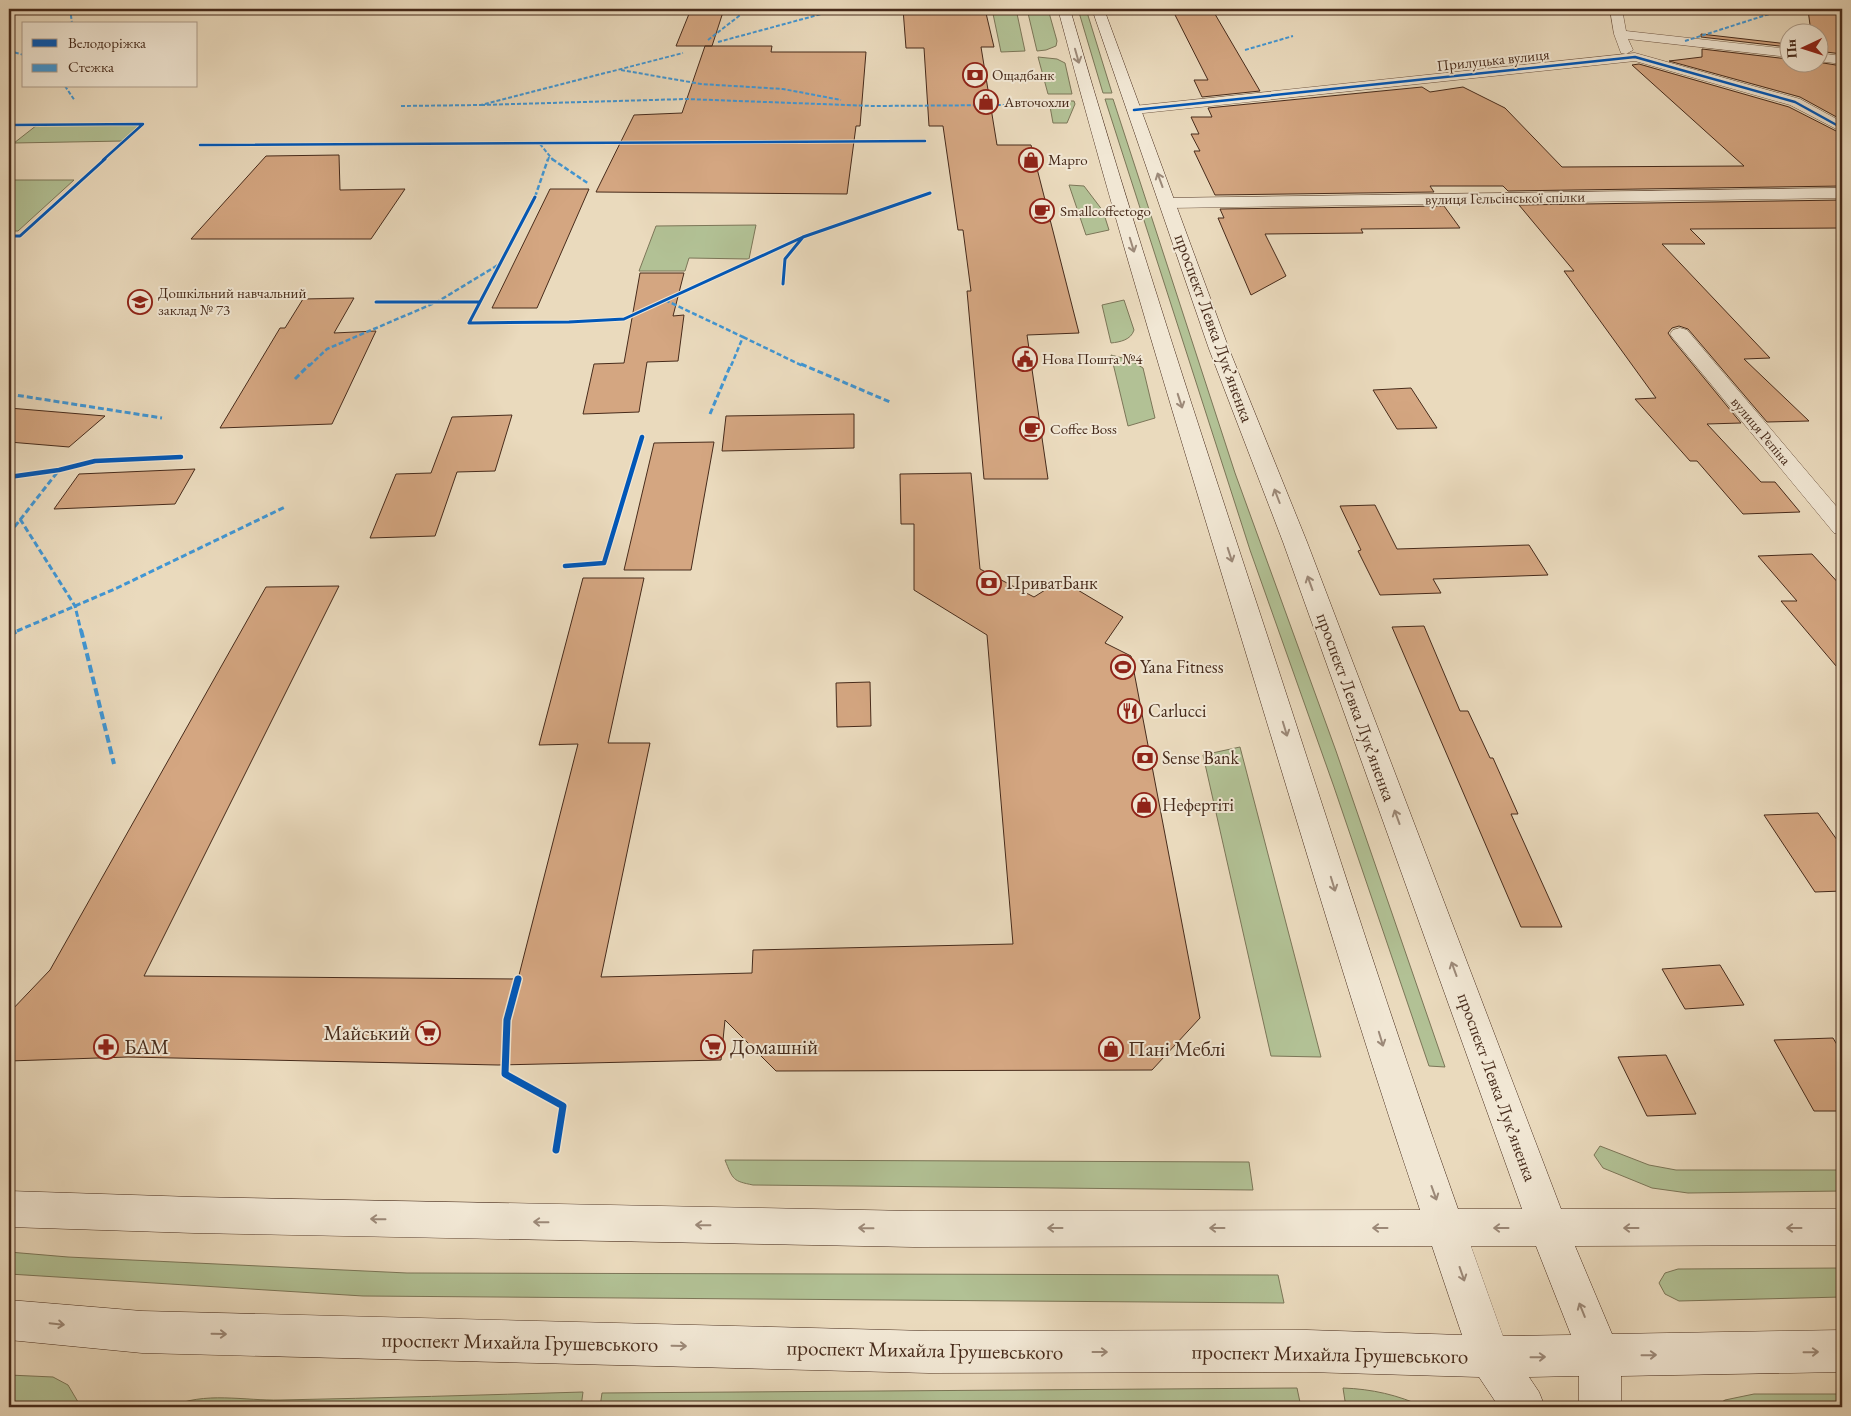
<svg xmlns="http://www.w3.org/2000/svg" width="1851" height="1416" viewBox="0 0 1851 1416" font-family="'EB Garamond',serif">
<rect width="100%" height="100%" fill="#eadabd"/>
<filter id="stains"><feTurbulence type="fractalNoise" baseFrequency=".004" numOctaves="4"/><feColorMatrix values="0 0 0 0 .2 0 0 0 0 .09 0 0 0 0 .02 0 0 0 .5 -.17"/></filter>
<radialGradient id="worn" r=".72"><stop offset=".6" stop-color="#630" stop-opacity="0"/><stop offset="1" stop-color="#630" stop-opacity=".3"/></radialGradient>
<path fill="#b2c195" stroke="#7c7658" d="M992 9H1016L1025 51 1001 52Z
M1027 9H1048L1057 41 1056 46 1046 50 1037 51Z
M1078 9H1086L1112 93H1103Z
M1038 57 1057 59 1065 63 1072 94H1048Z
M1105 99H1113L1235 473 1336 751 1445 1067 1429 1066 1334 787 1250 550Z
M1049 101H1074L1075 104 1067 123H1053Z
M143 124 124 141 14 143 37 125Z
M9 180H74L18 231H9Z
M1069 185 1084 186 1103 211 1109 230 1086 235Z
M756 225 749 259 689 258 685 271H639L656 226Z
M1124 300 1134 330C1131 340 1120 342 1111 343L1102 305Z
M1111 355 1130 360 1143 368 1155 418 1128 426Z
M1240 747 1321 1057 1271 1056 1203 755Z
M1600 1146 1649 1165 1676 1170H1842V1191L1688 1193 1652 1188 1603 1168 1594 1155Z
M725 1160 1249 1162 1253 1190 753 1185C733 1181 733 1180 725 1160Z
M9 1252 68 1257 407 1273 1278 1275 1284 1303 363 1296 9 1274Z
M1842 1268V1297L1679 1301 1665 1294 1659 1283 1665 1273 1678 1269Z
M9 1375 53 1377 68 1385 81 1407H45L9 1404Z
M1297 1388 1301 1407H600L602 1393Z
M1343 1388C1372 1389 1398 1395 1424 1407H1356L1345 1401Z
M583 1392 581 1407H171C203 1391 246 1401 280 1400 381 1398 482 1395 583 1392Z
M1754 1394H1842V1407H1714L1725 1400Z"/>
<path fill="#d4a681" stroke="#472b1b" d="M691 9H724L712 46H676Z
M903 9H985L994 47H981L997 145H1031L1079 333 1027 335 1048 479H984L967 291H971L963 230H958L943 126H929L924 48H906Z
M1172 9H1212L1260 91 1202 97 1194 80H1208Z
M1808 10 1842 14V54L1818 51V32H1811Z
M1701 34 1788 44V47L1701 37Z
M705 46H772L771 52H866L860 126H856L847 194 596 192 634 115 682 113Z
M1702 49 1788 59V62H1817L1842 66V120L1800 97 1669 61 1702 57Z
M1639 64 1789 107 1842 134V186L1508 191 1503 186H1430L1434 192 1215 195 1194 151H1200L1191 134H1199L1191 117H1212L1208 108 1422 87 1430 92 1463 87 1505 108 1562 167 1744 166 1632 65Z
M339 155 340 190 405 189 371 239H191L266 156Z
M550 189H589L537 308H492Z
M1842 200V228L1690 229 1705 244H1662L1770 358 1744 359 1809 421 1767 422 1688 329 1679 326 1672 328 1668 333 1672 339 1741 423 1707 424 1761 482H1775L1800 512 1743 514 1697 461H1690L1635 399 1656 398 1564 271H1574L1519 205Z
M1444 206 1460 228 1361 229 1363 233 1265 234 1286 276 1251 295 1218 218H1224L1220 209Z
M640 273H684L673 316 684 315 678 361 647 362 639 412 583 414 594 364 624 363Z
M354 298 334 333 376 331 332 424 220 428 280 328H285L303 299Z
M1411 388 1437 428 1397 429 1373 390Z
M9 408 105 416 69 447 9 442Z
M854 414V448L722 451 726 416Z
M512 415 495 471 457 472 435 536 370 538 396 474 431 473 452 417Z
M714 442 691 570H624L654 443Z
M195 469 175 504 54 509 79 474Z
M971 473 980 569 1034 597 1061 580 1123 617 1105 643 1131 656 1200 1018 1152 1070 776 1071 725 1020 721 1060 498 1065 128 1057 9 1061V1013L50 970 266 587 339 586 144 976 518 979 578 744 539 745 583 578H644L608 743H650L601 977 752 973 753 950 1013 944 987 635 914 590V524H901L900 474Z
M1375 505 1397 549 1529 545 1548 575 1433 579 1441 593 1380 595 1358 551 1361 550 1340 506Z
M1812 554 1842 587V673L1781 601H1797L1758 556Z
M1424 626 1460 711H1468L1490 758H1493L1518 814H1511L1562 927H1521L1392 627Z
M870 682 871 726 837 727 836 683Z
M1818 813 1842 847V891L1815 892 1764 815Z
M1720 965 1744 1005 1685 1009 1662 969Z
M1833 1038 1842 1053V1111H1814L1774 1040Z
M1666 1055 1696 1114 1647 1116 1618 1057Z"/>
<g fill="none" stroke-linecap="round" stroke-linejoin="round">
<defs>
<path id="street" d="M1610 9H1622L1626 31 1788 49V57L1628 39 1633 50 1626 54 1621 53 1614 34Z
M1635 53 1800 99 1842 122V132L1790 105 1635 61 1134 114 1129 113 1127 110 1129 107 1134 106Z
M1818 53 1842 56V64L1818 61Z
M1842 188V198L1168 208 1162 206 1160 203 1162 200 1168 198Z
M1680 328 1687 330 1842 513V535L1834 533 1673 338 1670 334 1673 330Z"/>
<path id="secondary" d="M1058 9H1070C1132 224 1202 437 1272 650 1333 837 1392 1024 1458 1209H1522L1283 542 1209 349 1092 9H1104L1229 349 1307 542 1561 1209H1842V1245L1575 1246 1612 1334 1842 1330V1372L1621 1376V1407H1579V1376L1529 1377 1539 1392 1545 1407H1499L1479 1377 1307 1372 929 1373 142 1353 9 1340V1300L142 1311 929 1331 1307 1330 1462 1335 1432 1246 914 1247 194 1233 9 1227V1191L194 1197 914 1211 1420 1210C1357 1024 1302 837 1245 650 1180 437 1115 224 1058 9ZM1471 1246H1536L1571 1335 1503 1336Z"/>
</defs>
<use href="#street" stroke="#705744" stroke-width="1"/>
<use href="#secondary" stroke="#472b1b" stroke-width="1"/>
<use href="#street" fill="#f1e7d4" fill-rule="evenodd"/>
<use href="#secondary" fill="#f1e7d4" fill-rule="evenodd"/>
<path stroke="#4096d4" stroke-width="2" stroke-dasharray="4 2" stroke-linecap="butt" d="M70 9 72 23
M1222 11 1257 10
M708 40 748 9
M1685 41 1785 9
M718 42 840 9
M1245 50 1293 36
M9 51 24 55
M621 70 701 84 783 89 841 100
M65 86 75 101
M481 105 686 99 873 106 1013 105
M401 106 481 105 683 53
M540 144 553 160
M548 160 549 157"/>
<path stroke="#4096d4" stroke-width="2.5" stroke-dasharray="5 2.5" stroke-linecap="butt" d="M552 159 589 184
M535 197 548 159
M665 300 743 337 731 366
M743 337 803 366
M309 366 327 349 437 302 498 265"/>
<path stroke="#4096d4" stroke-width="3" stroke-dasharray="6 3" stroke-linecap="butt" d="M801 364 890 402
M295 379 310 364
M9 394 162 418
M710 414 731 364
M20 519 75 606 81 631
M9 534 59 470
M17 631 117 588 285 507"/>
<path stroke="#4096d4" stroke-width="4" stroke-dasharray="8 4" stroke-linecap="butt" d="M81 630 114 764
M9 635 20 630"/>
<defs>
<path id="cycleway-far3" d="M1134 110 1635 57 1795 102 1842 128
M9 125 143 124 103 160
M200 145 925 141"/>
<path id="cycleway-far2" d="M535 197 469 323 569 322 624 319 803 237
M9 236H20L105 159
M783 284 785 259 803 237 930 193
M376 302H479"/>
<path id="cycleway-far1" d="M9 477 59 470 95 461 181 457
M565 566 604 563 642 437"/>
<path id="cycleway" d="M518 979 507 1020 505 1074 563 1106 556 1150"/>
</defs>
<use href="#cycleway-far3" stroke="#f1e7d4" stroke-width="4"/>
<use href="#cycleway-far2" stroke="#f1e7d4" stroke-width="5"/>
<use href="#cycleway-far1" stroke="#f1e7d4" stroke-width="7"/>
<use href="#cycleway" stroke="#f1e7d4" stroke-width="10"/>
<use href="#cycleway-far3" stroke="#0057b8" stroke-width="2.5"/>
<use href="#cycleway-far2" stroke="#0057b8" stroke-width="3"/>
<use href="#cycleway-far1" stroke="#0057b8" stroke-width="4.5"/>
<use href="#cycleway" stroke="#0057b8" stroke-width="7"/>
</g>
<defs><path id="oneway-shaft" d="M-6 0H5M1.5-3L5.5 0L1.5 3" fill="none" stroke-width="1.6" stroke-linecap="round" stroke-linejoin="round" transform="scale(1.25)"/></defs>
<g stroke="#9c8978">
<use href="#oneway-shaft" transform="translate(1077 56) rotate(74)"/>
<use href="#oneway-shaft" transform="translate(1160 180) rotate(-110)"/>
<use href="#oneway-shaft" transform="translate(1132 245) rotate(73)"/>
<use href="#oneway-shaft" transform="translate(1180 401) rotate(72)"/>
<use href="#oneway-shaft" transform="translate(1277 496) rotate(-111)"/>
<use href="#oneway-shaft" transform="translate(1230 555) rotate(72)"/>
<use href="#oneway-shaft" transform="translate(1310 583) rotate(-110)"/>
<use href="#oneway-shaft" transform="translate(1285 729) rotate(73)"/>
<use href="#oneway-shaft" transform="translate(1397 817) rotate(-110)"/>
<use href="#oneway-shaft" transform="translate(1333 884) rotate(73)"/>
<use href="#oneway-shaft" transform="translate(1454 969) rotate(-110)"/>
<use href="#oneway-shaft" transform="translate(1381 1039) rotate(73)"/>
<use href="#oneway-shaft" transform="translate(1434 1193) rotate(70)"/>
<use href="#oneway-shaft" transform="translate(378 1219) rotate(-179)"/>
<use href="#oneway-shaft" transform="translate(541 1222) rotate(-179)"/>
<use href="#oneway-shaft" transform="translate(703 1225) rotate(-179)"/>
<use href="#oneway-shaft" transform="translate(866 1228) rotate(-179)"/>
<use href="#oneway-shaft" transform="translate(1055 1228) rotate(180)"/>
<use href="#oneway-shaft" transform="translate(1217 1228) rotate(180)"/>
<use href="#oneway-shaft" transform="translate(1380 1228) rotate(-180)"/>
<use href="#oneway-shaft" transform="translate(1501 1228) rotate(-180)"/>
<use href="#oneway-shaft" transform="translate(1631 1228) rotate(180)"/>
<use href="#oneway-shaft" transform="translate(1794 1228) rotate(180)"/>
<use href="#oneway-shaft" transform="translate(1462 1274) rotate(71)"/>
<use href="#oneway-shaft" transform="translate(1582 1310) rotate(-112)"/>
<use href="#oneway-shaft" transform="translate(57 1324) rotate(6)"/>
<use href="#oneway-shaft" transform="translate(219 1334) rotate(1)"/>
<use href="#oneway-shaft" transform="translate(679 1346) rotate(1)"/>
<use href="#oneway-shaft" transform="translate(1100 1352)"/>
<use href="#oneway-shaft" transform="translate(1811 1352) rotate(-1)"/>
<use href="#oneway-shaft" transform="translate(1649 1355) rotate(-1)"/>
<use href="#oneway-shaft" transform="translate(1538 1357) rotate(-1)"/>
</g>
<defs>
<symbol id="bank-ring" viewBox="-11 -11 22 22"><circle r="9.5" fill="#f1e7d4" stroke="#8f2418" stroke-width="1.5"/><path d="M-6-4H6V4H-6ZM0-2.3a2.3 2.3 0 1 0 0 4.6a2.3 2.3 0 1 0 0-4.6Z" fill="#8f2418"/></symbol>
<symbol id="shop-ring" viewBox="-11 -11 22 22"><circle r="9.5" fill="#f1e7d4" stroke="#8f2418" stroke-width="1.5"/><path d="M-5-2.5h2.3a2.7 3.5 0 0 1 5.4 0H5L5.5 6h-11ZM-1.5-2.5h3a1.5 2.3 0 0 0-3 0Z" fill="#8f2418"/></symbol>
<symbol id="cafe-ring" viewBox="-11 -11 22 22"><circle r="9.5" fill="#f1e7d4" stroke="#8f2418" stroke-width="1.5"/><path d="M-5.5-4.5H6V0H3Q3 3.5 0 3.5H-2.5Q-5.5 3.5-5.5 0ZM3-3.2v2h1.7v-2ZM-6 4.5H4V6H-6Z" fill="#8f2418"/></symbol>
<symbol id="school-ring" viewBox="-11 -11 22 22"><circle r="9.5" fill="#f1e7d4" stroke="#8f2418" stroke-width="1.5"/><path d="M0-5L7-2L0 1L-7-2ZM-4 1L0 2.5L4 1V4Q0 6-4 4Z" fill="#8f2418"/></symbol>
<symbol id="civic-ring" viewBox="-11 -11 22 22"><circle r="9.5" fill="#f1e7d4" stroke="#8f2418" stroke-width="1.5"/><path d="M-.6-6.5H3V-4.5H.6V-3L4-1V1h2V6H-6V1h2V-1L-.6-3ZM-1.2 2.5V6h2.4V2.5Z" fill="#8f2418"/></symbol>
<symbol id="stadium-ring" viewBox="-11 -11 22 22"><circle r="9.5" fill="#f1e7d4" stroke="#8f2418" stroke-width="1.5"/><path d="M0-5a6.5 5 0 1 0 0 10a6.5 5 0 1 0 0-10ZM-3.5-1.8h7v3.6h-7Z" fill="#8f2418"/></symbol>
<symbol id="restaurant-ring" viewBox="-11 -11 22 22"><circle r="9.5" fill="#f1e7d4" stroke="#8f2418" stroke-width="1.5"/><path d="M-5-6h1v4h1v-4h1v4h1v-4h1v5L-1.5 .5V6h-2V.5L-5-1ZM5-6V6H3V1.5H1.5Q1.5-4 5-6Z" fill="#8f2418"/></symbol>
<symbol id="supermarket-ring" viewBox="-11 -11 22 22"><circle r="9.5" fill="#f1e7d4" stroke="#8f2418" stroke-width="1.5"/><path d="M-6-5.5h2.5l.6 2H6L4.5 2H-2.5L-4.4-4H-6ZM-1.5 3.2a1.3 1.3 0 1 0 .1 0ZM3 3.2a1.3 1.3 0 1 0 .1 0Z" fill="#8f2418"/></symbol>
<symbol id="pharmacy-ring" viewBox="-11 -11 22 22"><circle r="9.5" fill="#f1e7d4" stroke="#8f2418" stroke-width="1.5"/><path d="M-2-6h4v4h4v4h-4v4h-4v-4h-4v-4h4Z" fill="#8f2418"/></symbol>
</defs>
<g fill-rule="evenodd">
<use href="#bank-ring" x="961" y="61" width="28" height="28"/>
<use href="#shop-ring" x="972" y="88" width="28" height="28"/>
<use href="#shop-ring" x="1017" y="146" width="28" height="28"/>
<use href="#cafe-ring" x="1028" y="197" width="28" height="28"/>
<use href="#school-ring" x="126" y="288" width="28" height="28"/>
<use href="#civic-ring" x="1011" y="345" width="28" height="28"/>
<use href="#cafe-ring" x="1018" y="415" width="28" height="28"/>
<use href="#bank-ring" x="975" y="569" width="28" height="28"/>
<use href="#stadium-ring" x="1109" y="653" width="28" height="28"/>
<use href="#restaurant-ring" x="1116" y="697" width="28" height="28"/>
<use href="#bank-ring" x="1131" y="744" width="28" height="28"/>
<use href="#shop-ring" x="1130" y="791" width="28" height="28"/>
<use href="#supermarket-ring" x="414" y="1019" width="28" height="28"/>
<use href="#pharmacy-ring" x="92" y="1033" width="28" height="28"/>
<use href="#supermarket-ring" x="699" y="1033" width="28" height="28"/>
<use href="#shop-ring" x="1097" y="1035" width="28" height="28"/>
</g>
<g text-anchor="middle" stroke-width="4" stroke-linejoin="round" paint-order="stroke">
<g font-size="15" fill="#472b1b" stroke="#f1e7d4">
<text transform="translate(1493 60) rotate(-6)" y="5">Прилуцька вулиця</text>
<text transform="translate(1505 198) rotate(-1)" y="5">вулиця Гельсінської спілки</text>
<text transform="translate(1761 431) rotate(50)" y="5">вулиця Рєпіна</text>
</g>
<g font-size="15" fill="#472b1b" stroke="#f1e7d4" text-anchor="start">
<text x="992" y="80">Ощадбанк</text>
<text x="1004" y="107">Авточохли</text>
<text x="1048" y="165">Марго</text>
<text x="1060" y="216">Smallcoffeetogo</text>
<text x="158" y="298">Дошкільний навчальний<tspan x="158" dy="17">заклад № 73</tspan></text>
<text x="1042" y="364">Нова Пошта №4</text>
<text x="1050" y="434">Coffee Boss</text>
</g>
<g font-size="18" fill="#472b1b" stroke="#f1e7d4">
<text transform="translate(1214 328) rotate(70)" y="6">проспект Левка Лукʼяненка</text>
<text transform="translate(1356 707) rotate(70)" y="6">проспект Левка Лукʼяненка</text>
<text transform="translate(1497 1087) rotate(70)" y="6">проспект Левка Лукʼяненка</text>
</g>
<g font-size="18" fill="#472b1b" stroke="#f1e7d4" text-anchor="start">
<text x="1006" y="589">ПриватБанк</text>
<text x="1140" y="673">Yana Fitness</text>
<text x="1148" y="717">Carlucci</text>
<text x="1162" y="764">Sense Bank</text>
<text x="1162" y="811">Нефертіті</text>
</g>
<g font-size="21" fill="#472b1b" stroke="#f1e7d4" text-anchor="start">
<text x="410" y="1040" text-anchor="end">Майський</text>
<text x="124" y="1054">БАМ</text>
<text x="730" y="1054">Домашній</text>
<text x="1128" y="1056">Пані Меблі</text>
</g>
<g font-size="21" fill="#472b1b" stroke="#f1e7d4">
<text transform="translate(520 1342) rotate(1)" y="7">проспект Михайла Грушевського</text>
<text transform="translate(925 1350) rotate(1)" y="7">проспект Михайла Грушевського</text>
<text transform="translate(1330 1354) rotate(1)" y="7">проспект Михайла Грушевського</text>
</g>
</g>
<rect width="1851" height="1416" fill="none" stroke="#eadabd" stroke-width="30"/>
<rect x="10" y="10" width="1831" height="1396" fill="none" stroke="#472b1b" stroke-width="2.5"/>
<rect x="15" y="15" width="1821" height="1386" fill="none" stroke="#472b1b"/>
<rect x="22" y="22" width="175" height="65" fill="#f1e7d4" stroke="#ad9c8a"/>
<rect x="32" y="39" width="25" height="8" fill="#0057b8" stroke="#ad9c8a"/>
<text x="68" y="48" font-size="15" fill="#472b1b">Велодоріжка</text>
<rect x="32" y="64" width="25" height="8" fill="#4096d4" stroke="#ad9c8a"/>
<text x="68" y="72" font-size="15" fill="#472b1b">Стежка</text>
<g transform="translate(1804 48) rotate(266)"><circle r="24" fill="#f1e7d4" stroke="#ad9c8a"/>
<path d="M0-4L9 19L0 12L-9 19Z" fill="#8f2418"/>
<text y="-8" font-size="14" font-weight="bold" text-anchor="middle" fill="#472b1b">Пн</text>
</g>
<rect width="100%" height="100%" filter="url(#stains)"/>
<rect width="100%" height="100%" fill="url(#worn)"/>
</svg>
